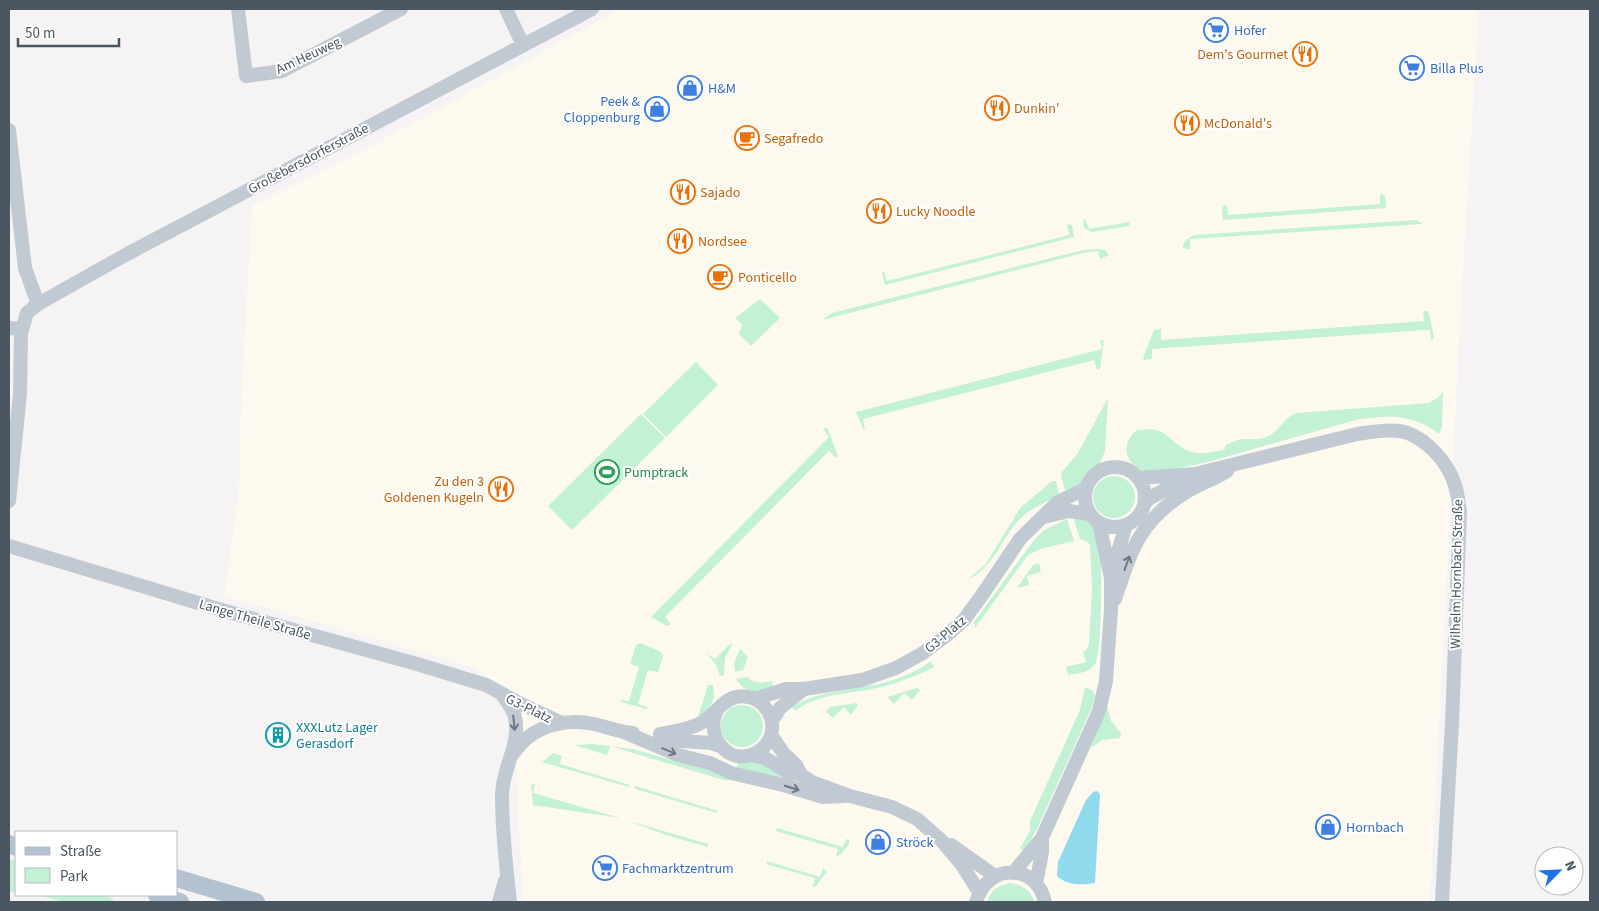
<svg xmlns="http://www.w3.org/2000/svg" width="1599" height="911" viewBox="0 0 1599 911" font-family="'Source Sans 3',sans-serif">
<rect width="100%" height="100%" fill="#f5f3f3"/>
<path fill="#fdf9ef" d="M620 9H1479L1462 287 1430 902H523L512 693 475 668 224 596 239 491 241 403 252 205 386 138Z"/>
<path fill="#c3f1d5" d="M1380 194H1382L1385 196 1386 208 1223 220 1222 208 1224 206 1227 205 1228 215 1380 204Z
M1085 219 1089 229 1129 222V226L1092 232 1084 228 1083 220Z
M1416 220 1423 224 1190 239V250L1183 248C1183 242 1188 238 1194 235Z
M1067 224 1072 225 1074 237 885 285 882 273 884 271 887 281 1069 235Z
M1098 249 1105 250 1109 255 1100 259 1098 251 1083 253 822 320 832 313 1083 250Z
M760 299 780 318 751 346 739 334 742 325 735 318Z
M1423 311H1427L1429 314 1434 337 1433 339 1431 340 1430 330H1425L1152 349V359L1144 360 1143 358 1154 330 1161 329V340L1424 321Z
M1100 339 1104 341 1100 369 1097 370 1094 360 863 419 865 429 863 428 856 412 1102 349Z
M696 362 718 385 666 437 643 414Z
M1443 391 1442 427 1439 434C1413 414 1391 415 1359 419L1208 462 1155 473C1128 472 1116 446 1138 429L1140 431C1166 423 1171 446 1192 452 1201 455 1215 451 1224 450L1226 445C1232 442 1238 439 1245 439 1254 439 1261 440 1269 436 1281 429 1284 417 1297 413L1429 403 1439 397Z
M1108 398 1105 451 1100 463 1091 470 1079 486 1066 494 1061 476 1062 472 1078 453Z
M641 414 665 438 572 530 548 506Z
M826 428 828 429 838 456 836 458 829 451 665 617 671 624 667 626 651 617 829 437 823 429Z
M1093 497a21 21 0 1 1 42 0a21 21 0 1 1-42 0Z
M1052 481H1056L1059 495C1045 503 1028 509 1017 522 1001 541 992 569 967 580L985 565 1021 507Z
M1073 517C1085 518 1096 525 1099 537 1103 550 1102 655 1095 664 1089 673 1078 673 1068 675L1066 667 1086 662 1083 652 1086 650 1089 644 1092 590 1090 545 1086 541 1080 539Z
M1067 519 1074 541 1040 549 1028 555 975 628 974 622 1034 540 1044 530Z
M1039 563 1041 572 1027 576 1029 585 1017 588 1033 565Z
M640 643 661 652 663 656 658 672 648 670 638 704 648 707 646 709 621 702 620 700 629 701 639 667 630 664 636 645Z
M730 644 732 645 725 658 724 675 720 676 716 665 707 653 715 659Z
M740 649 748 657 743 670 735 672 734 663Z
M931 661 934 667C914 677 894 685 872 689 846 694 817 694 795 711L792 707C819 690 855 690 886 682 902 678 917 671 931 661Z
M747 677C754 684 762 683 772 681L773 687C757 693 747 695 736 679Z
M708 685H713C716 703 711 707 698 717Z
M1085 687 1092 690 1095 695 1093 705 1038 827 1024 852 1020 848 1030 831V821L1080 710Z
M917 688 920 690 912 700 904 693 894 704 887 697Z
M857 703 858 705 851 715 844 707 833 718 826 712 830 707Z
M1107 705 1111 721 1121 733 1120 738 1102 740 1091 748Z
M721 726a21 21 0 1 1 42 0a21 21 0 1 1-42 0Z
M593 744 633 749 689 765H703L728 777 727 781 610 746 607 755 574 745Z
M553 753 562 756 560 764 630 785 629 787 542 762Z
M739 762H763L798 783 736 770Z
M535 784 533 793 620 818 533 805 531 785Z
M635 786 718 811 717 813 635 789Z
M626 820 708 844V847L666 835Z
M777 828 843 847 846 839 849 840V844L841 854 836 857 838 849 776 831Z
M9 859 16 861V892H9Z
M767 861 820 877 823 868 827 872 815 887H813L815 878 766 864Z
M1010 883C1023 885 1030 890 1035 902H987C991 890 998 885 1010 883Z
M40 895H105L116 902H63Z"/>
<path fill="#90daee" d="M1097 791 1100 794 1095 883C1081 885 1068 886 1057 876L1058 862 1086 800 1093 792Z"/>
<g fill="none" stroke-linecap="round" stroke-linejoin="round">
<path stroke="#c1cad2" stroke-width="14" d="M238 9 246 76 282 71 401 9
M506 9 523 45
M9 130 25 268 38 304
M9 328 22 329
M1085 497a30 30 0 1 1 60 0a30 30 0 1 1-60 0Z
M1138 478 1195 474 1357 434C1371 432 1385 429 1400 431 1420 434 1441 455 1450 473 1456 484 1458 497 1460 511L1452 723 1442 902
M9 501 20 394 21 333 27 313 38 304 129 253 592 9
M1144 504 1150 498 1190 476
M1044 517 1069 511 1089 514
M9 546 225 611 417 664 486 685 519 703 562 723
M1112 572 1126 525
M1115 599C1131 552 1138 523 1183 494 1197 485 1213 480 1227 471
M502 694C506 701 513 709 515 717 521 744 502 769 502 795 502 831 506 867 510 902
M755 699 786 689H804L862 680 896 668 923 653 947 635 963 621 980 598 1020 539 1033 526 1058 502 1085 489
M772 721 780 708 804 689
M624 732 678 755 710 763 731 773 783 785 823 797 845 796
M660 734C672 732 685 730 697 725 716 717 724 692 748 697 754 698 760 701 764 706 771 714 774 725 771 735 769 743 762 750 754 754 727 765 706 736 716 712
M664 735 682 741 711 743 720 746
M771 735 784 754 796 765 801 775
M751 755 765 758 788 772 801 775 812 782 850 796 892 807 917 819 941 840 962 865 979 892
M511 756C516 750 521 743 527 738 545 723 572 719 594 724 607 727 619 732 633 733
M951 845 995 876
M1013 873 1042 838 1099 711 1106 681 1111 609V578L1099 523
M1036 884 1042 852V838
M499 902 505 881
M976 902C987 863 1036 862 1045 902"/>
<path stroke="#b3c2d1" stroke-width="18" d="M9 844 16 847
M176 878 256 902
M157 895 180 902"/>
</g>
<defs><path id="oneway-shaft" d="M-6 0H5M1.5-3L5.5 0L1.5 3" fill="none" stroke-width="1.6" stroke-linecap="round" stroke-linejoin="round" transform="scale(1.25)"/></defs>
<g stroke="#6e7983">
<use href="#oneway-shaft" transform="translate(1127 563) rotate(-70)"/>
<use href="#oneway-shaft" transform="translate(514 723) rotate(84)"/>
<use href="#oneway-shaft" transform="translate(669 751) rotate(23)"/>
<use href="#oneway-shaft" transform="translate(792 788) rotate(17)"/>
</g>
<defs>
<symbol id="supermarket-ring" viewBox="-11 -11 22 22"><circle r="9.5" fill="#fff" stroke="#3f7fe0" stroke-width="1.5"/><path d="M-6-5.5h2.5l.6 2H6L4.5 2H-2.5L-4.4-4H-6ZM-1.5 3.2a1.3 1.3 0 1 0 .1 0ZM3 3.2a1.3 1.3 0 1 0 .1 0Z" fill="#3f7fe0"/></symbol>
<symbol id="restaurant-ring" viewBox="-11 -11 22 22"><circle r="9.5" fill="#fff" stroke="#e8710a" stroke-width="1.5"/><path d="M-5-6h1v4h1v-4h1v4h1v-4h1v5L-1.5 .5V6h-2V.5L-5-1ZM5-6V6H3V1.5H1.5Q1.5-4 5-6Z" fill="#e8710a"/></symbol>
<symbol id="shop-ring" viewBox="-11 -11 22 22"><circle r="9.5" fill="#fff" stroke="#3f7fe0" stroke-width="1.5"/><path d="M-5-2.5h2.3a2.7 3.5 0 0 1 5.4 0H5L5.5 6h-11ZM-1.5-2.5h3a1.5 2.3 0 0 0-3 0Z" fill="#3f7fe0"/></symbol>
<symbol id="cafe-ring" viewBox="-11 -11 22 22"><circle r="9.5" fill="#fff" stroke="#e8710a" stroke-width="1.5"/><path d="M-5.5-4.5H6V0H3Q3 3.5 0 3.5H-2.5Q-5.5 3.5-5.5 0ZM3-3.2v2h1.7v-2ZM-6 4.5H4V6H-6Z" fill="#e8710a"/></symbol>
<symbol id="stadium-ring" viewBox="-11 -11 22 22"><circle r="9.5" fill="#fff" stroke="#2e9e5b" stroke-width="1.5"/><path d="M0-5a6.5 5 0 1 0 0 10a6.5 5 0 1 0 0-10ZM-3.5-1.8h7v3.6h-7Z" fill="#2e9e5b"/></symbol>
<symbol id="building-ring" viewBox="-11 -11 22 22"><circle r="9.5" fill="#fff" stroke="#0f9aa8" stroke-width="1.5"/><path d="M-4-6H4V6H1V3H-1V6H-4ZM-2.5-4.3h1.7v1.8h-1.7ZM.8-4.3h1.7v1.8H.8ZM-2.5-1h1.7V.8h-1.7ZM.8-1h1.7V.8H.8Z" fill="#0f9aa8"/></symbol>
</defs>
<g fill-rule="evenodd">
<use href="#supermarket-ring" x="1202" y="16" width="28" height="28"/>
<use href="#restaurant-ring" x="1291" y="40" width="28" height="28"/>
<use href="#supermarket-ring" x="1398" y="54" width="28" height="28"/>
<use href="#shop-ring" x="676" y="74" width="28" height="28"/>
<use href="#restaurant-ring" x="983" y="94" width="28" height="28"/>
<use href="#shop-ring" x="643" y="95" width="28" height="28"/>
<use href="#restaurant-ring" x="1173" y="109" width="28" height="28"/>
<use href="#cafe-ring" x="733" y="124" width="28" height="28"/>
<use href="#restaurant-ring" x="669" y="178" width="28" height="28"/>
<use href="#restaurant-ring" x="865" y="197" width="28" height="28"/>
<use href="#restaurant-ring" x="666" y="227" width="28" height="28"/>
<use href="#cafe-ring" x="706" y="263" width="28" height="28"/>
<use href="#stadium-ring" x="593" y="458" width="28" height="28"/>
<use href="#restaurant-ring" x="487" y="475" width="28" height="28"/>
<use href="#building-ring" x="264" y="721" width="28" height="28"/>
<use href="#shop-ring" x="1314" y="813" width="28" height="28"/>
<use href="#shop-ring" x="864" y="828" width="28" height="28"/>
<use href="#supermarket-ring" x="591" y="854" width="28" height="28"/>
</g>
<g text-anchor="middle" stroke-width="4" stroke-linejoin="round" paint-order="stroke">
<g font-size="14" fill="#366cbe" stroke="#fff" text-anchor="start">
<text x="1234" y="35">Hofer</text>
<text x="1430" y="73">Billa Plus</text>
<text x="708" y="93">H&amp;M</text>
<text x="640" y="106" text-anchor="end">Peek &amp;<tspan x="640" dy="16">Cloppenburg</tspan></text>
<text x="1346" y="832">Hornbach</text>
<text x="896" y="847">Ströck</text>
<text x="622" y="873">Fachmarktzentrum</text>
</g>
<g font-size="14" fill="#c56008" stroke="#fff" text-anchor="start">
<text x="1288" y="59" text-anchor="end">Dem's Gourmet</text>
<text x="1014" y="113">Dunkin'</text>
<text x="1204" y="128">McDonald's</text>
<text x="764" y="143">Segafredo</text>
<text x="700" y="197">Sajado</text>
<text x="896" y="216">Lucky Noodle</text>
<text x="698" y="246">Nordsee</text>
<text x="738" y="282">Ponticello</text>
<text x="484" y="486" text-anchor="end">Zu den 3<tspan x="484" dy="16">Goldenen Kugeln</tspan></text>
</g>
<g font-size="14" fill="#4a5661" stroke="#fff">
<text transform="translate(308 55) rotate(-25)" y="5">Am Heuweg</text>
<text transform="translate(308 158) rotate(-28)" y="5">Großebersdorferstraße</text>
<text transform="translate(1456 574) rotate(-89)" y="5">Wilhelm Hornbach Straße</text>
<text transform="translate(255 619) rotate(16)" y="5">Lange Theile Straße</text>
<text transform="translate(945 634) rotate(-40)" y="5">G3-Platz</text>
<text transform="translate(529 708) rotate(26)" y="5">G3-Platz</text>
</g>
<g font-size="14" fill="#27864d" stroke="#fff" text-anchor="start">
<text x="624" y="477">Pumptrack</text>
</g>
<g font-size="14" fill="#0d838f" stroke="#fff" text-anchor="start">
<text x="296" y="732">XXXLutz Lager<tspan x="296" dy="16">Gerasdorf</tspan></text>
</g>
</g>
<rect width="1599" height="911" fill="none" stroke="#4a5661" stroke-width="20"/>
<rect x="15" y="831" width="162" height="65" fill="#ffffff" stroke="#b7bbc0"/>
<rect x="25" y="847" width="25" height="8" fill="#b3c2d1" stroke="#b7bbc0"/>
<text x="60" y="856" font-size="15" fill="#4a5661">Straße</text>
<rect x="25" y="868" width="25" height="15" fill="#c3f1d5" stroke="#b7bbc0"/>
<text x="60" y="881" font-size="15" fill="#4a5661">Park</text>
<g transform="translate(1559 871) rotate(66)"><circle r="24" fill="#ffffff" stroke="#b7bbc0"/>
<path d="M0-4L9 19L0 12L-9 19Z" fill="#1a73e8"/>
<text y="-8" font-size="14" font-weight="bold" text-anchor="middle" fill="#4a5661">N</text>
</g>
<path d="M18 38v8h101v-8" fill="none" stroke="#4a5661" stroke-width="2.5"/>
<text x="25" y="38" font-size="15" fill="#4a5661" stroke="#ffffff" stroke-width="4" paint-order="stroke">50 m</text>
</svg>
